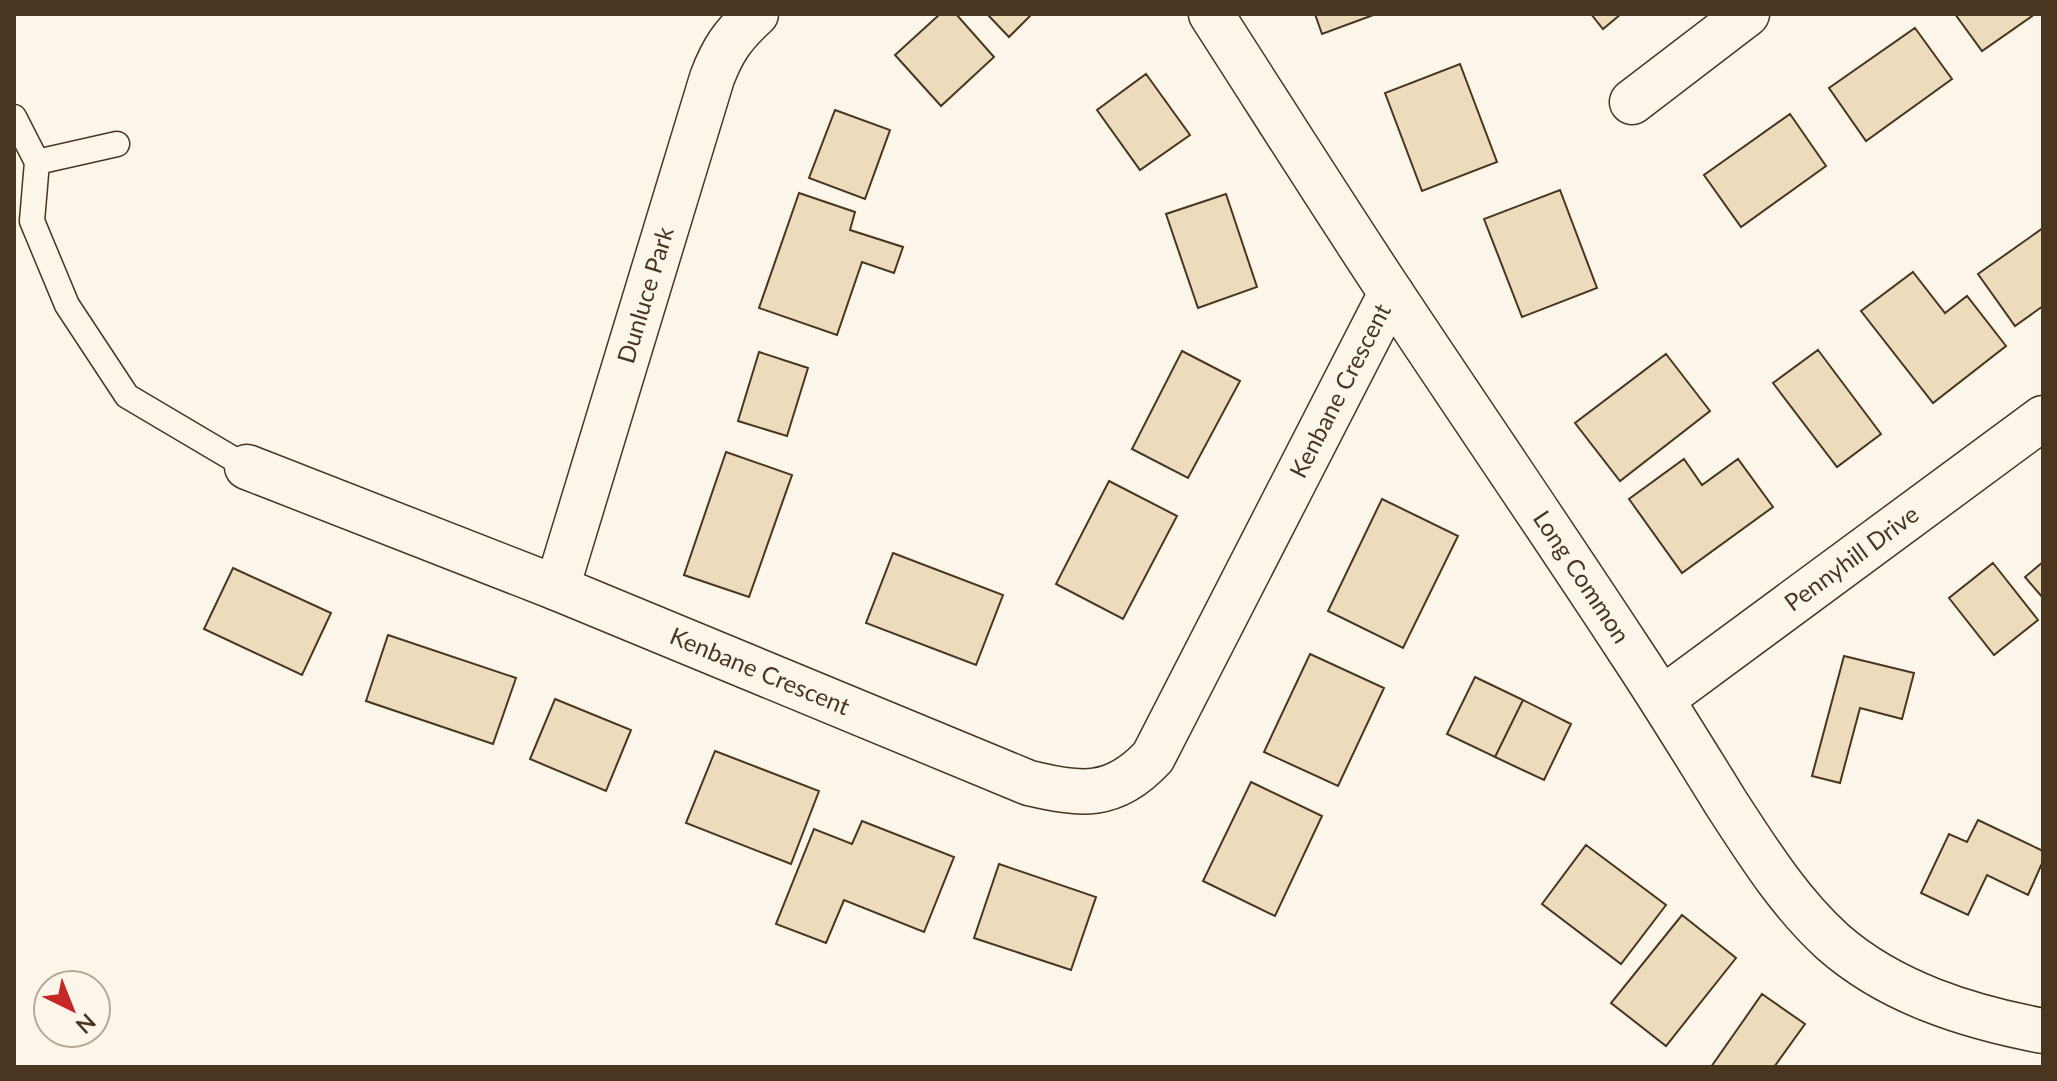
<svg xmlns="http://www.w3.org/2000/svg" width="2057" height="1081" viewBox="0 0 2057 1081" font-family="Lato,sans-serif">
<rect width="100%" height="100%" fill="#fbf6e9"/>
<path fill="#ecdcbc" stroke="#4a3520" stroke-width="2" d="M940 14H956L994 57 941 106 895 55Z
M987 14H1032L1009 37Z
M1315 14H1376L1322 34Z
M1591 14H1621L1603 29Z
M1955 14H2035L1982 51Z
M1915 28 1952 79 1866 141 1829 88Z
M1460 64 1497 162 1422 191 1385 93Z
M1146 74 1190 135 1140 170 1097 110Z
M835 110 890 130 865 199 809 178Z
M1790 114 1826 166 1741 227 1704 175Z
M1560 190 1597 288 1522 317 1484 219Z
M799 193 855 212 850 230 903 247 894 273 862 262 837 335 759 308Z
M1226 194 1257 287 1198 308 1166 214Z
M2043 228V306L2015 326 1978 274Z
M1913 272 1945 313 1967 296 2006 346 1933 403 1861 311Z
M1818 350 1881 434 1837 467 1773 383Z
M1182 351 1240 381 1188 478 1132 449Z
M759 352 808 368 787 436 738 421Z
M1666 354 1710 411 1620 481 1575 423Z
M726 452 792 475 749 597 684 575Z
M1684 459 1702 485 1738 459 1773 507 1682 573 1629 499Z
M1109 481 1177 516 1123 619 1056 584Z
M1382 499 1458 536 1403 648 1328 611Z
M893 553 1003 595 976 665 866 623Z
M2043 562V598L2025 577Z
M1993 563 2038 620 1994 655 1949 598Z
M233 568 331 613 302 675 204 629Z
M388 635 516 678 493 744 366 701Z
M1310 654 1384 688 1338 786 1264 752Z
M1844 656 1914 673 1902 719 1860 708 1840 783 1812 776Z
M1475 677 1523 700 1495 757 1447 734Z
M555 699 631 730 606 791 530 759Z
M1523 700 1571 724 1544 780 1495 757Z
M715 751 819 791 791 864 686 823Z
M1251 782 1322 816 1275 916 1203 881Z
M1978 820 2043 851V861L2028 895 1987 875 1968 915 1921 893 1949 834 1967 842Z
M862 821 954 857 924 932 844 900 826 943 776 924 814 829 852 844Z
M1586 845 1666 905 1621 964 1542 904Z
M999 864 1096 897 1071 970 974 938Z
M1682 915 1736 958 1666 1046 1611 1003Z
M1762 994 1805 1024 1774 1067H1711Z"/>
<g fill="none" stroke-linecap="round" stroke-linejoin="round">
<defs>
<path id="service" d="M14 117 37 162 32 221 67 305 127 396 247 467
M37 162 117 144"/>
<g id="minor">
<path id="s1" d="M1211 14C1271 107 1330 201 1391 293 1470 412 1550 529 1628 648 1662 699 1694 751 1726 803 1758 852 1789 902 1833 942 1891 993 1969 1017 2043 1031"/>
<path d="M1632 102 1747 14"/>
<path id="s2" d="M247 467 557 588 1029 783C1081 795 1113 800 1153 757L1391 293"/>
<path id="s3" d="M557 588 712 78C723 49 733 35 756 14"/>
<path id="s4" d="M1662 699 2043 418"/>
</g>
</defs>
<use href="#service" stroke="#4a3520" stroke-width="27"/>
<use href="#minor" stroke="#4a3520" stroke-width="47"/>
<use href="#service" stroke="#fbf6e9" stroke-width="24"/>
<use href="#minor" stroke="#fbf6e9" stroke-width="44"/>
</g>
<g text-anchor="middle" stroke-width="6" stroke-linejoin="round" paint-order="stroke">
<g font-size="24" fill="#4a3520" stroke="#fbf6e9">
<text dy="8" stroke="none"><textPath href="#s3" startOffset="306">Dunluce Park</textPath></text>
<text dy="8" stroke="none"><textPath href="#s2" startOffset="1390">Kenbane Crescent</textPath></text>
<text dy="8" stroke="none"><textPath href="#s4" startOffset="236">Pennyhill Drive</textPath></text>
<text dy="8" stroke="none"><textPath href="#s1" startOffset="674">Long Common</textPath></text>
<text dy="8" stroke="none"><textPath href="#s2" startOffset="552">Kenbane Crescent</textPath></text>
</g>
</g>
<rect width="2057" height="1081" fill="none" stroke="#4a3520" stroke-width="32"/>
<g transform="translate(72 1009) rotate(137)"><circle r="38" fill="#fbf6e9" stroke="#b4a999" stroke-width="2"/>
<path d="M0-6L14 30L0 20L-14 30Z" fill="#c62828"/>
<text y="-12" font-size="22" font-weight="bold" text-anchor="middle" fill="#4a3520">N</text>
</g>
</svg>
